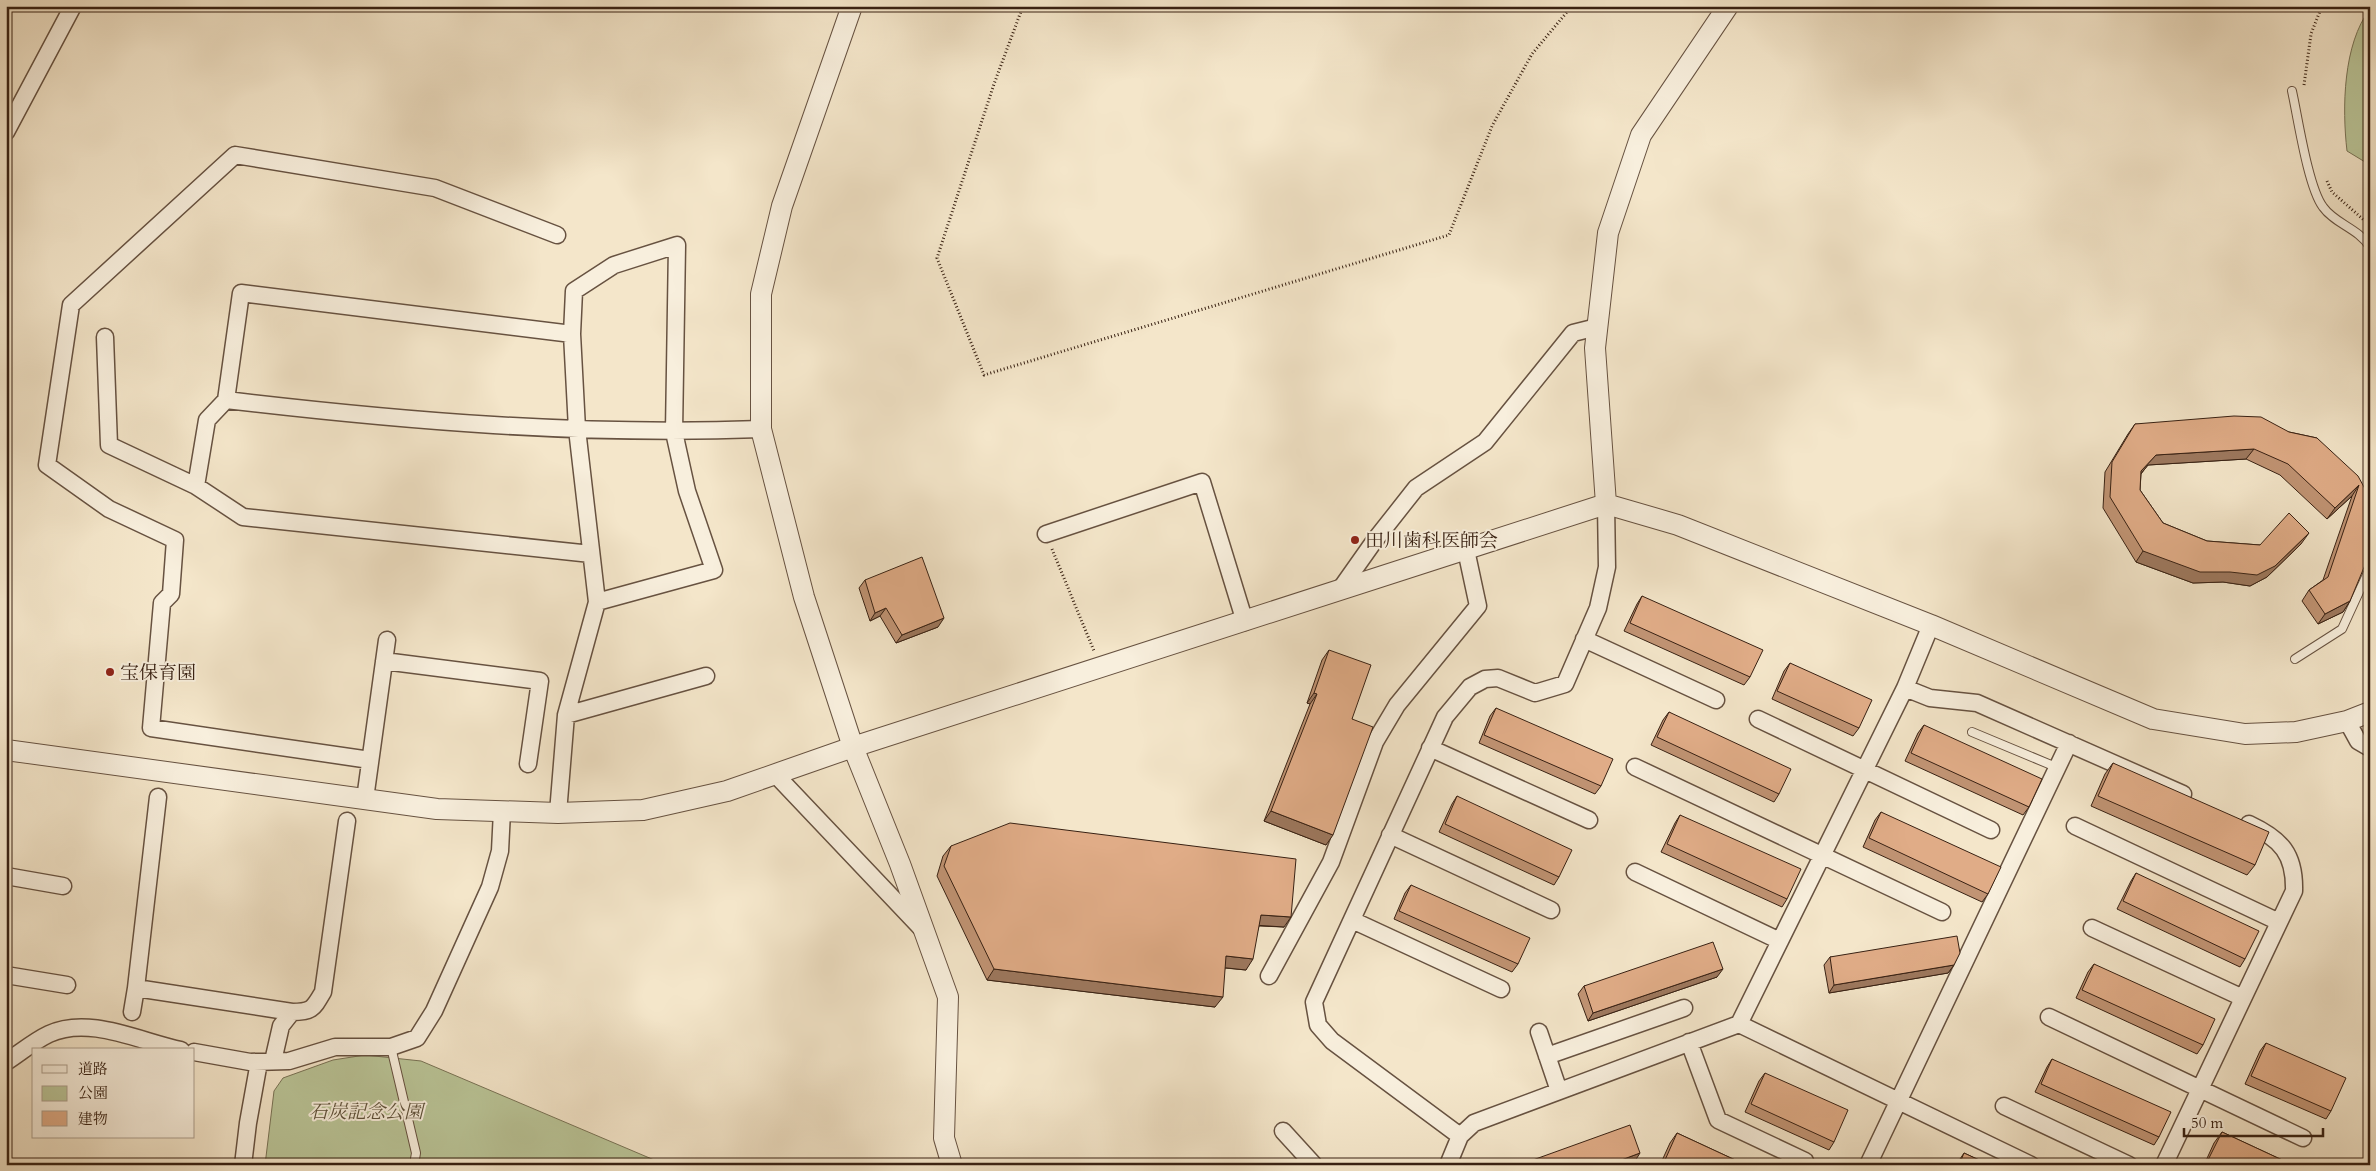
<svg xmlns="http://www.w3.org/2000/svg" width="2376" height="1171" viewBox="0 0 2376 1171" font-family="Cardo,'Noto Serif JP',serif">
<rect width="100%" height="100%" fill="#f4e6ca"/>
<filter id="stains"><feTurbulence type="fractalNoise" baseFrequency=".004" numOctaves="4"/><feColorMatrix values="0 0 0 0 .2 0 0 0 0 .09 0 0 0 0 .02 0 0 0 .5 -.17"/></filter>
<radialGradient id="worn" r=".72"><stop offset=".6" stop-color="#630" stop-opacity="0"/><stop offset="1" stop-color="#630" stop-opacity=".3"/></radialGradient>
<path fill="#bac598" stroke="#797356" d="M2370 9V165L2347 151C2342 108 2343 44 2370 9Z
M365 1055 421 1061 666 1165H265L274 1091 283 1078 333 1060Z"/>
<g fill="none" stroke-linecap="round" stroke-linejoin="round">
<defs>
<path id="service" d="M2292 91C2298 118 2308 187 2323 207 2335 224 2358 228 2370 247
M2295 659 2342 629 2370 568
M1972 732 2056 767
M391 1047 416 1153 414 1165"/>
<path id="minor" d="M6 132 73 6
M572 334 574 291 614 265 677 245 674 432 687 491 714 570 597 602
M105 337 109 445 196 486
M226 400C404 421 583 436 761 429
M1046 534 1202 482 1245 622
M1339 591 1375 540 1416 488 1485 442 1573 333 1597 327
M1584 639 1716 700
M384 661 540 681 528 764
M1905 688 1930 698 1977 703 2183 794
M566 715 706 676
M1758 719 1991 830
M2347 721 2358 741 2370 748
M1430 748 1589 820
M370 760 151 728 162 603 171 594 175 540 109 509 47 465 71 305 235 155 435 188 557 235
M1635 767 1942 912
M775 774 922 929
M365 799 387 640
M558 813 566 715 597 602 577 429 572 334 241 293 226 400 207 420 196 486 243 517 591 554
M2075 826 2279 922
M1390 835 1551 910
M1635 872 1780 941
M6 876 63 886
M1352 920 1501 989
M2092 928 2243 998
M6 975 67 985
M1269 976 1331 862 1375 742 1397 705 1478 606 1466 550
M136 988 158 797
M132 1012 136 988 292 1012
M2049 1017 2303 1138
M1739 1024 2031 1165
M1539 1032 1559 1091
M1689 1042 1718 1120 1805 1161
M194 1052 250 1062 289 1061 335 1047H391L417 1038 434 1011 490 887 500 851 502 811
M1547 1056 1684 1008
M273 1061 281 1026 292 1012C312 1012 313 1009 323 992L347 821
M6 1062C20 1053 34 1041 49 1034 89 1015 141 1042 181 1050
M2004 1106 2129 1165
M1283 1131 1314 1165
M1460 1136 1332 1041 1318 1025 1314 1002 1445 717 1470 687 1485 679 1498 678 1535 693 1565 684 1598 608 1607 567 1606 504
M243 1165 248 1123 259 1062
M1448 1165 1460 1136 1474 1123 1739 1024 1905 688 1931 625
M1868 1165 2069 743
M2164 1165 2294 891C2295 854 2281 839 2249 824"/>
<path id="tertiary" d="M852 6 782 206 761 294V429L804 597 853 747 900 864 948 997 944 1138 952 1165
M1606 504 1595 348 1608 233 1641 135 1728 6
M6 750 437 809 558 813 643 810 727 791 853 747 1606 504 1678 525 1931 625 2153 719 2245 734 2296 732 2347 721 2370 712"/>
</defs>
<use href="#service" stroke="#675241" stroke-width="10"/>
<use href="#minor" stroke="#675241" stroke-width="19"/>
<use href="#tertiary" stroke="#675241" stroke-width="22"/>
<path stroke="#382113" stroke-width="3" stroke-dasharray="1 2.5" stroke-linecap="butt" d="M1023 6 994 84 937 258 984 375 1449 235 1492 126 1532 54 1572 6
M2304 85 2311 34 2322 6
M2327 181 2332 192 2365 221
M1052 549 1094 651"/>
<use href="#service" stroke="#f8efdd" stroke-width="8"/>
<use href="#minor" stroke="#f8efdd" stroke-width="16"/>
<use href="#tertiary" stroke="#f8efdd" stroke-width="20"/>
</g>
<path fill="#c19474" stroke="#382113" d="M2135 424 2289 432 2317 438 2370 498 2350 601 2343 612 2318 624 2302 601 2309 590 2323 580 2352 496 2327 519 2280 475 2246 459 2148 465 2141 474 2140 490 2163 523 2207 541 2260 545 2301 544 2267 577 2250 586 2223 582 2193 583 2136 562 2103 508 2105 472 2128 434Z
M865 580 938 627 896 643 880 616 870 621 859 588Z
M1642 596 1750 677 1744 685 1624 631 1637 604Z
M1329 650 1352 719 1326 845 1264 821 1310 704 1307 703 1322 660Z
M1790 663 1859 728 1853 736 1772 699 1784 671Z
M1496 708 1601 786 1595 794 1479 743 1490 716Z
M1669 712 1779 794 1774 802 1651 745 1663 720Z
M1924 725 2029 807 2023 815 1905 761 1918 733Z
M2113 763 2255 865 2247 875 2091 806 2105 774Z
M1457 796 1559 877 1554 885 1439 832 1452 804Z
M1881 812 1988 894 1982 902 1863 847 1875 820Z
M1680 815 1787 899 1782 907 1661 852 1675 823Z
M951 846 1284 927 1259 926 1246 970 1225 968 1215 1007 987 980 937 876 943 856Z
M2136 873 2245 959 2240 967 2117 909 2131 881Z
M1411 885 1518 964 1512 972 1394 919 1405 893Z
M1830 957 1954 965 1948 973 1829 993 1824 965Z
M2094 964 2203 1045 2197 1054 2076 998 2088 972Z
M1717 977 1588 1021 1578 994 1584 986Z
M2266 1043 2331 1111 2326 1119 2245 1084 2260 1051Z
M2052 1059 2159 1137 2154 1145 2035 1092 2047 1067Z
M1765 1073 1834 1142 1829 1150 1745 1112 1759 1081Z
M2222 1132 2293 1165H2204L2214 1143Z
M1677 1133 1746 1165H1660L1670 1143Z
M1964 1153 1990 1165H1956Z"/>
<path fill="#9d785e" stroke="#382113" d="M2254 449 2246 459 2148 465 2134 482 2141 471 2156 455Z
M2359 485 2352 496 2327 519 2335 508Z
M2309 533 2301 544 2267 577 2250 586 2223 582 2193 583 2136 562 2143 551 2275 566Z
M2350 601 2343 612 2318 624 2325 614Z
M886 608 880 616 870 621 875 613Z
M944 618 938 627 896 643 902 635Z
M1314 693 1317 694 1310 704 1307 703Z
M1271 811 1333 835 1326 845 1264 821Z
M1261 915 1291 917 1284 927 1253 925Z
M1226 956 1253 959 1246 970 1218 967Z
M1954 965 1948 973 1829 993 1834 985Z
M994 969 1223 997 1215 1007 987 980Z
M1723 969 1717 977 1588 1021 1593 1013Z
M1640 1153 1635 1161 1625 1165H1608Z"/>
<path fill="#e0ac87" stroke="#382113" d="M2234 416 2261 417 2289 432 2317 438 2358 476 2370 498V553L2350 601 2325 614 2309 590 2328 577 2359 485 2335 508 2288 464 2254 449 2156 455 2141 471 2140 490 2163 523 2207 541 2260 545 2289 513 2309 533 2275 566 2257 575 2230 572H2200L2143 551 2110 497 2112 462 2135 424Z
M922 557 944 618 902 635 886 608 875 613 865 580Z
M1642 596 1763 650 1750 677 1630 623Z
M1329 650 1371 665 1352 719 1373 727 1333 835 1271 811 1317 694 1314 693Z
M1790 663 1872 700 1859 728 1777 691Z
M1496 708 1613 759 1601 786 1484 735Z
M1669 712 1791 769 1779 794 1657 737Z
M1924 725 2042 779 2029 807 1911 753Z
M2113 763 2269 832 2255 865 2098 796Z
M1457 796 1572 850 1559 877 1445 824Z
M1881 812 2001 867 1988 894 1869 838Z
M1680 815 1801 869 1787 899 1667 844Z
M1010 823 1296 859 1291 917 1261 915 1253 959 1226 956 1223 997 994 969 944 866 951 846Z
M2136 873 2259 931 2245 959 2123 901Z
M1411 885 1530 938 1518 964 1399 911Z
M1957 936 1960 953 1954 965 1834 985 1830 957Z
M1713 942 1723 969 1593 1013 1584 986Z
M2094 964 2215 1019 2203 1045 2082 990Z
M2266 1043 2346 1078 2331 1111 2251 1076Z
M2052 1059 2171 1112 2159 1137 2041 1084Z
M1765 1073 1848 1110 1834 1142 1751 1104Z
M1630 1125 1640 1153 1608 1165H1519Z
M2222 1132 2293 1165H2219L2208 1160Z
M1677 1133 1746 1165H1675L1665 1160Z
M1964 1153 1990 1165H1959Z"/>
<g fill="#8f2418" stroke="#f8efdd" stroke-width="2">
<circle cx="1355" cy="540" r="5"/>
<circle cx="110" cy="672" r="5"/>
</g>
<g text-anchor="middle" stroke-width="4" stroke-linejoin="round" paint-order="stroke">
<g font-size="19" fill="#382113" stroke="#f8efdd" text-anchor="start">
<text x="1365" y="547">田川歯科医師会</text>
<text x="120" y="679">宝保育園</text>
</g>
<g font-size="19" font-style="italic" fill="#5f523b" stroke="#f8efdd">
<text x="366" y="1118">石炭記念公園</text>
</g>
</g>
<rect width="2376" height="1171" fill="none" stroke="#f4e6ca" stroke-width="25"/>
<rect x="8" y="8" width="2361" height="1156" fill="none" stroke="#382113" stroke-width="2.5"/>
<rect x="12" y="12" width="2351" height="1146" fill="none" stroke="#382113"/>
<rect x="32" y="1048" width="162" height="90" fill="#f8efdd" stroke="#ab9d8c"/>
<rect x="42" y="1065" width="25" height="8" fill="#f8efdd" stroke="#ab9d8c"/>
<text x="78" y="1074" font-size="15" fill="#382113">道路</text>
<rect x="42" y="1086" width="25" height="15" fill="#bac598" stroke="#ab9d8c"/>
<text x="78" y="1098" font-size="15" fill="#382113">公園</text>
<rect x="42" y="1111" width="25" height="15" fill="#e0ac87" stroke="#ab9d8c"/>
<text x="78" y="1124" font-size="15" fill="#382113">建物</text>
<path d="M2184 1128v8h139v-8" fill="none" stroke="#382113" stroke-width="2.5"/>
<text x="2191" y="1128" font-size="15" fill="#382113" stroke="#f8efdd" stroke-width="4" paint-order="stroke">50 m</text>
<rect width="100%" height="100%" filter="url(#stains)"/>
<rect width="100%" height="100%" fill="url(#worn)"/>
</svg>
